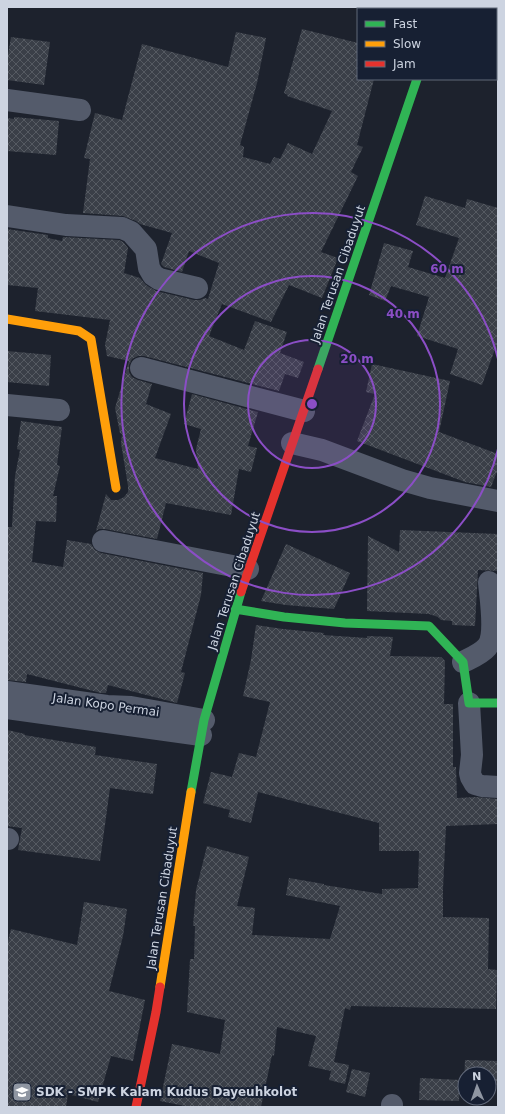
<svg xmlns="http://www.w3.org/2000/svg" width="505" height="1114" viewBox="0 0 505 1114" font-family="'DejaVu Sans',sans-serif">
<defs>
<pattern id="building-cross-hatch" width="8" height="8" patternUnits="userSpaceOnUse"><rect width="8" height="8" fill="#3a3f48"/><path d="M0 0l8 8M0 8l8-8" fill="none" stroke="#555a62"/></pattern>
</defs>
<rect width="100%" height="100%" fill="#1d222d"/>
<path fill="url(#building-cross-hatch)" d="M302 29 358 43V79H374L357 145 363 147 351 172 358 176 321 252 338 258 322 298 289 285 271 322 222 304 209 336 244 350 255 321 287 332 280 353 304 362 298 378 285 374 279 391 144 356H138L132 359 129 365V372L132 377 138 380 152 384 146 404 171 414 155 458 198 469 196 449 201 429 184 424 192 394 258 412 248 446 257 448 251 472 239 469 231 515 166 503 157 539 105 529H99L96 531 106 494 111 500H118L124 497 128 492V486L121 443 122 434 120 433 115 408 129 361 107 356 105 345 110 320 35 311 38 288 7 285V229L48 235V238L62 241 63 237 119 240 123 242 128 248 124 273 140 278 146 285 156 291 194 300H200L205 298 208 299 219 263 189 251 182 272 164 267 161 264 172 233 140 224 136 221 123 216 83 213 90 159 84 158 95 113 122 120 142 44 228 67 236 32 266 38 257 83 240 145 244 147 243 157 270 164 274 157 280 159 288 143 312 154 332 111 287 96 288 95 284 93Z
M11 37 50 42 44 85 7 80V61Z
M14 117 59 121 56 155 7 151V118L14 119Z
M425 196 465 208 467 199 498 208V350L495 349 482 385 450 374 458 349 417 336 429 297 391 286 385 301 369 295 384 243 413 251 408 267 445 278 459 238 416 225Z
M7 351 51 355 49 386 7 382Z
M372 364 450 381 439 432 498 454V469L491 487 465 482 357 441 375 394 366 392Z
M21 421 62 427 57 465 60 466 53 496H57L56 522 36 521 32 562 63 567 67 540 91 544 95 550 101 553 203 573 201 595 181 672 185 673 177 703 108 685 106 693H101L27 674 26 682 7 680V541L8 527H12L15 476 20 450 17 449Z
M400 530 498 534V571L478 570 475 626 452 625V621L441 620 438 617 429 614 367 611 368 536 399 552Z
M286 544 350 573 334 609 286 605 261 601Z
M256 625 283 629 324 633 323 635 367 638V636L393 637 390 656 441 657 445 661 444 704H453V767H456L457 798 476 797 498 799V824L446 826 443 889V917L489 918 488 969 497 970 496 1009 351 1006 350 1010 345 1008 334 1062 349 1065 345 1084 329 1080 331 1071 308 1066 316 1036 277 1027 274 1056 272 1055 261 1107H190L160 1101 172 1044 220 1054 225 1020 187 1012 190 959H194L195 926H193L196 890 207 846 249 857 237 906 255 908 252 935 330 939 340 906 286 895 289 878 324 884V885L382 894V889L418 888 419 851H379V823L258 792 251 823 228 817 230 810 203 803 211 772 232 777 239 753 256 757 270 702 243 696 251 660Z
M7 730 25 734 24 735 96 747 95 755 157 764 153 794 110 788 100 861 18 850 22 828 7 826Z
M84 902 127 909 123 936 109 991 145 1000 133 1061 111 1056 98 1102 68 1094 66 1107H7V945L11 929 77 945Z
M465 1060 498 1061V1085H489V1074H465V1084H464Z
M352 1069 370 1073 365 1097 346 1092Z
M420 1078 460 1080 459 1101 419 1100Z"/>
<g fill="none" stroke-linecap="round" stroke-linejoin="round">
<path stroke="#545b6b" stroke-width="22" d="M7 100 80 110
M7 216 66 225 122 228 131 232 146 249 149 268 153 275 159 279 197 288
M141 368 304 411
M7 405 59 410
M292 443 322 450 402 480 430 488 498 501
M103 541 248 569
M463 662C471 658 481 654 487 647 497 635 490 597 489 582
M7 692 107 706 131 707 204 720
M469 703 472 755 470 773 471 777 475 784 482 786 498 787
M7 708 201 735
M7 839H8
M392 1107V1105"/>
<path stroke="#30b455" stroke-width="9" d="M318 369 417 79
M235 609 284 617 345 623 429 626 463 662 469 703H498
M191 792 204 720 241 592"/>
<path stroke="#ff9f0a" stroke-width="9" d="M440 9 441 7
M7 319 79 331 91 339 116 488
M160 987 191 792"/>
<path stroke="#e5322d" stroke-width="9" d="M241 592 318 369
M136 1107 156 1012 160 987"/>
</g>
<circle cx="312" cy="404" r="64" fill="#8b4ec6" fill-opacity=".12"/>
<g fill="none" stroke="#8b4ec6" stroke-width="2">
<circle cx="312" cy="404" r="64"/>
<circle cx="312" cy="404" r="128"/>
<path d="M498 449A191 191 0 1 1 498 359"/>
</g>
<defs>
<symbol id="school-square" viewBox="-11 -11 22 22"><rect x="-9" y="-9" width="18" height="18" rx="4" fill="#8f96a2" stroke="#172033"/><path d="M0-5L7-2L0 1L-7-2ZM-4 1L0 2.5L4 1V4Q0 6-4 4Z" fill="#fff"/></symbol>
</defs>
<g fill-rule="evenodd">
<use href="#school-square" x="11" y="1081" width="22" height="22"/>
</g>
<g text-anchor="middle" stroke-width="4" stroke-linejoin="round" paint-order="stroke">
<g font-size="12" fill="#cdd4e1" stroke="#172033">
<text transform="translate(338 274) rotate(-71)" y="4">Jalan Terusan Cibaduyut</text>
<text transform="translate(234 581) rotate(-72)" y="4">Jalan Terusan Cibaduyut</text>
<text transform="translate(106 705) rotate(8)" y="4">Jalan Kopo Permai</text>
<text transform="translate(162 898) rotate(-81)" y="4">Jalan Terusan Cibaduyut</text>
</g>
<g font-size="12" font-weight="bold" fill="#cdd4e1" stroke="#172033" text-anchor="start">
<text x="36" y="1096">SDK - SMPK Kalam Kudus Dayeuhkolot</text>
</g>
</g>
<circle cx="312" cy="404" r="6" fill="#8b4ec6" stroke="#172033" stroke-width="2"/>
<g font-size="12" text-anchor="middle" font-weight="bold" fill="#8b4ec6" stroke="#172033" stroke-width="4" stroke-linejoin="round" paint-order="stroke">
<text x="447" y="273">60 m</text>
<text x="403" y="318">40 m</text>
<text x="357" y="363">20 m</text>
</g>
<rect width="505" height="1114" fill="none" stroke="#cdd4e1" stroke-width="16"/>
<rect x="357" y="8" width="140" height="72" fill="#172033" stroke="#606879"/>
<rect x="365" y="21" width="20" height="6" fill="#30b455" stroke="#606879"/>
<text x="393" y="28" font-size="12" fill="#cdd4e1">Fast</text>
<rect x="365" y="41" width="20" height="6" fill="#ff9f0a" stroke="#606879"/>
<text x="393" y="48" font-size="12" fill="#cdd4e1">Slow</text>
<rect x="365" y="61" width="20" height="6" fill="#e5322d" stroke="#606879"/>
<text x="393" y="68" font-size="12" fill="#cdd4e1">Jam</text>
<g transform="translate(477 1086) rotate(358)"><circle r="19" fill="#172033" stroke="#606879"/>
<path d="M0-3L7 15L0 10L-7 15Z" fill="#8f96a2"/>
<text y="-6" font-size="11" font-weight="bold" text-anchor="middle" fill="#cdd4e1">N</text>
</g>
</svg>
